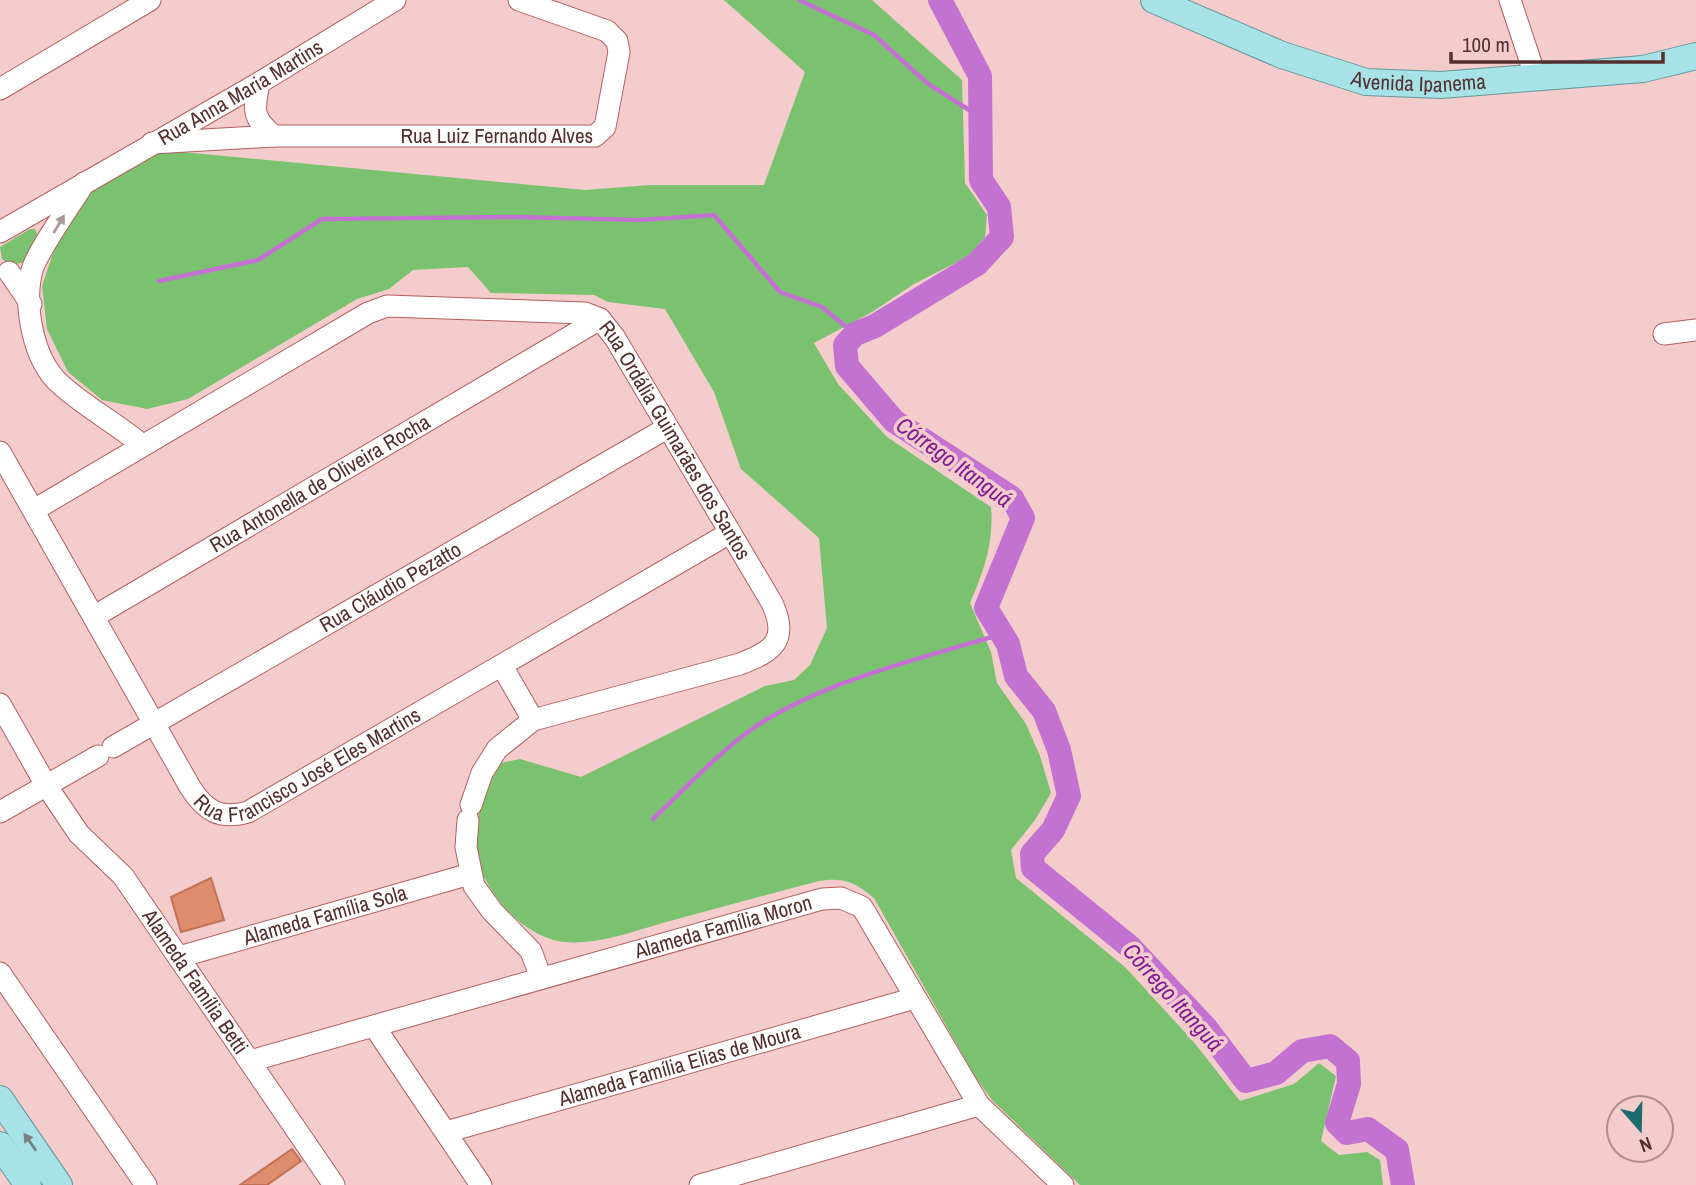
<svg xmlns="http://www.w3.org/2000/svg" width="1696" height="1185" viewBox="0 0 1696 1185" font-family="'Archivo Narrow',sans-serif">
<rect width="100%" height="100%" fill="#f3cccb"/>
<path fill="#7bc270" d="M724 0H872L962 80 965 183 987 215 985 237 969 256 914 284 872 312 814 343 838 384 887 437 991 507C994 543 984 570 970 603L991 652 997 683 1026 724 1040 756 1051 793 1035 820 1011 850 1016 878 1125 967 1193 1041 1240 1101 1294 1084 1319 1063 1336 1076 1321 1141 1339 1155 1367 1152 1380 1160 1383 1185H1080L992 1100 974 1075 874 898C855 882 844 877 819 881 769 894 719 908 670 921 637 930 600 945 566 942 531 939 500 908 485 879 466 841 480 797 501 763L520 759 581 777 765 686 794 680 810 665 827 628 819 538 741 469 714 392 665 309 608 302 594 295 491 293 468 267 413 270 389 289 357 299 188 399 147 409 102 400 68 372 47 329 42 286 56 244 84 195 153 154 172 151 585 190 650 185H764L805 72Z
M30 229H35L38 236 25 262 11 265 2 259 0 247Z"/>
<g fill="none" stroke-linecap="round" stroke-linejoin="round">
<path stroke="#c372d2" stroke-width="4.5" d="M799 0 874 35 927 83 980 117
M159 281 258 260 322 219 516 217 641 220 714 215 780 292 822 307 855 334
M653 819C684 790 718 753 752 729 822 681 922 658 1002 634"/>
<path stroke="#c372d2" stroke-width="24" d="M940 0 980 76 981 180 999 207 1002 237 977 264 875 326 855 334 845 345 847 366 894 421 1012 498 1023 518 986 608 1008 644 1016 676 1044 711 1059 750 1069 796 1053 830 1032 854 1033 868 1129 946 1206 1028 1246 1081 1276 1073 1302 1051 1330 1046 1348 1061 1349 1084 1337 1123 1347 1133 1368 1129 1397 1150 1403 1185"/>
</g>
<path fill="#df8d6f" stroke="#c17255" stroke-width="2" d="M211 878 224 920 181 932 171 897Z
M292 1149 301 1161 267 1185H240Z"/>
<g fill="none" stroke-linecap="round" stroke-linejoin="round">
<defs>
<g id="minor">
<path d="M1510 0 1536 78"/>
<path d="M259 83C254 110 251 117 274 136"/>
<path d="M0 89 150 0"/>
<path id="s1" d="M152 143 274 136H595L605 127 619 52 617 41 607 31 519 0"/>
<path d="M84 183C72 203 38 250 32 270 23 305 33 360 60 384 85 407 116 423 142 445"/>
<path id="s2" d="M0 232 259 83 395 0"/>
<path d="M9 272 31 304"/>
<path d="M1664 334 1696 330"/>
<path id="s3" d="M0 452 190 787C205 811 220 820 248 812L728 534"/>
<path id="s4" d="M34 510 368 313 387 306 585 313 600 319 615 338 772 603C789 640 774 651 740 664L533 720 497 749 482 773 471 805"/>
<path id="s5" d="M95 616 600 319"/>
<path d="M502 666 533 720"/>
<path id="s6" d="M0 704 46 785 79 834 123 876 334 1185"/>
<path id="s7" d="M113 747 667 428"/>
<path d="M0 812 98 756"/>
<path d="M468 820 466 847 474 886 492 911 531 951 541 978"/>
<path id="s8" d="M179 957 470 874"/>
<path d="M0 973 146 1185"/>
<path d="M374 1026 481 1185"/>
<path id="s9" d="M250 1061 822 899 841 898 862 907 979 1105 1063 1185"/>
<path id="s10" d="M446 1132 915 998"/>
<path d="M700 1185 979 1105"/>
</g>
<g id="major">
<path id="s11" d="M1154 0 1282 55 1366 82 1441 85 1643 69 1696 56"/>
<path d="M0 1099 59 1185"/>
<path d="M0 1145 28 1185"/>
</g>
</defs>
<use href="#minor" stroke="#b35f5f" stroke-width="23"/>
<use href="#major" stroke="#62979c" stroke-width="28"/>
<use href="#minor" stroke="#fff" stroke-width="21"/>
<use href="#major" stroke="#a6e2e6" stroke-width="26"/>
</g>
<defs><path id="oneway-solid" d="M-6-.8H1V-3.2L6.5 0L1 3.2V.8H-6Z" transform="scale(1.75)"/></defs>
<use fill="#aa9797" href="#oneway-solid" transform="translate(59 224) rotate(-59)"/>
<use fill="#798081" href="#oneway-solid" transform="translate(30 1142) rotate(-125)"/>
<g text-anchor="middle" stroke-width="7" stroke-linejoin="round" paint-order="stroke">
<g font-size="21" fill="#542f2f" stroke="#f3cccb">
<text dy="7" stroke="none"><textPath href="#s11" startOffset="280">Avenida Ipanema</textPath></text>
<text dy="7" stroke="none"><textPath href="#s2" startOffset="278">Rua Anna Maria Martins</textPath></text>
<text dy="7" stroke="none"><textPath href="#s1" startOffset="345">Rua Luiz Fernando Alves</textPath></text>
<text dy="7" stroke="none"><textPath href="#s4" startOffset="765">Rua Ordália Guimarães dos Santos</textPath></text>
<text dy="7" stroke="none"><textPath href="#s5" startOffset="261">Rua Antonella de Oliveira Rocha</textPath></text>
<text dy="7" stroke="none"><textPath href="#s7" startOffset="320">Rua Cláudio Pezatto</textPath></text>
<text dy="7" stroke="none"><textPath href="#s3" startOffset="525">Rua Francisco José Eles Martins</textPath></text>
<text dy="7" stroke="none"><textPath href="#s8" startOffset="152">Alameda Família Sola</textPath></text>
<text dy="7" stroke="none"><textPath href="#s9" startOffset="492">Alameda Família Moron</textPath></text>
<text dy="7" stroke="none"><textPath href="#s6" startOffset="341">Alameda Família Betti</textPath></text>
<text dy="7" stroke="none"><textPath href="#s10" startOffset="243">Alameda Família Elias de Moura</textPath></text>
</g>
<g font-size="23" font-style="italic" fill="#821c93" stroke="#f3cccb">
<text transform="translate(954 462) rotate(36)" y="8">Córrego Itanguá</text>
<text transform="translate(1173 997) rotate(48)" y="8">Córrego Itanguá</text>
</g>
</g>
<g transform="translate(1640 1129) rotate(160)"><circle r="33" fill="#f3cccb" stroke="#b38d8d" stroke-width="2"/>
<path d="M0-5L12 26L0 18L-12 26Z" fill="#1e6b6f"/>
<text y="-10" font-size="19" font-weight="bold" text-anchor="middle" fill="#542f2f">N</text>
</g>
<path d="M1451 52v10h212v-10" fill="none" stroke="#542f2f" stroke-width="3.5"/>
<text x="1462" y="52" font-size="21" fill="#542f2f" stroke="#f3cccb" stroke-width="5" paint-order="stroke">100 m</text>
</svg>
